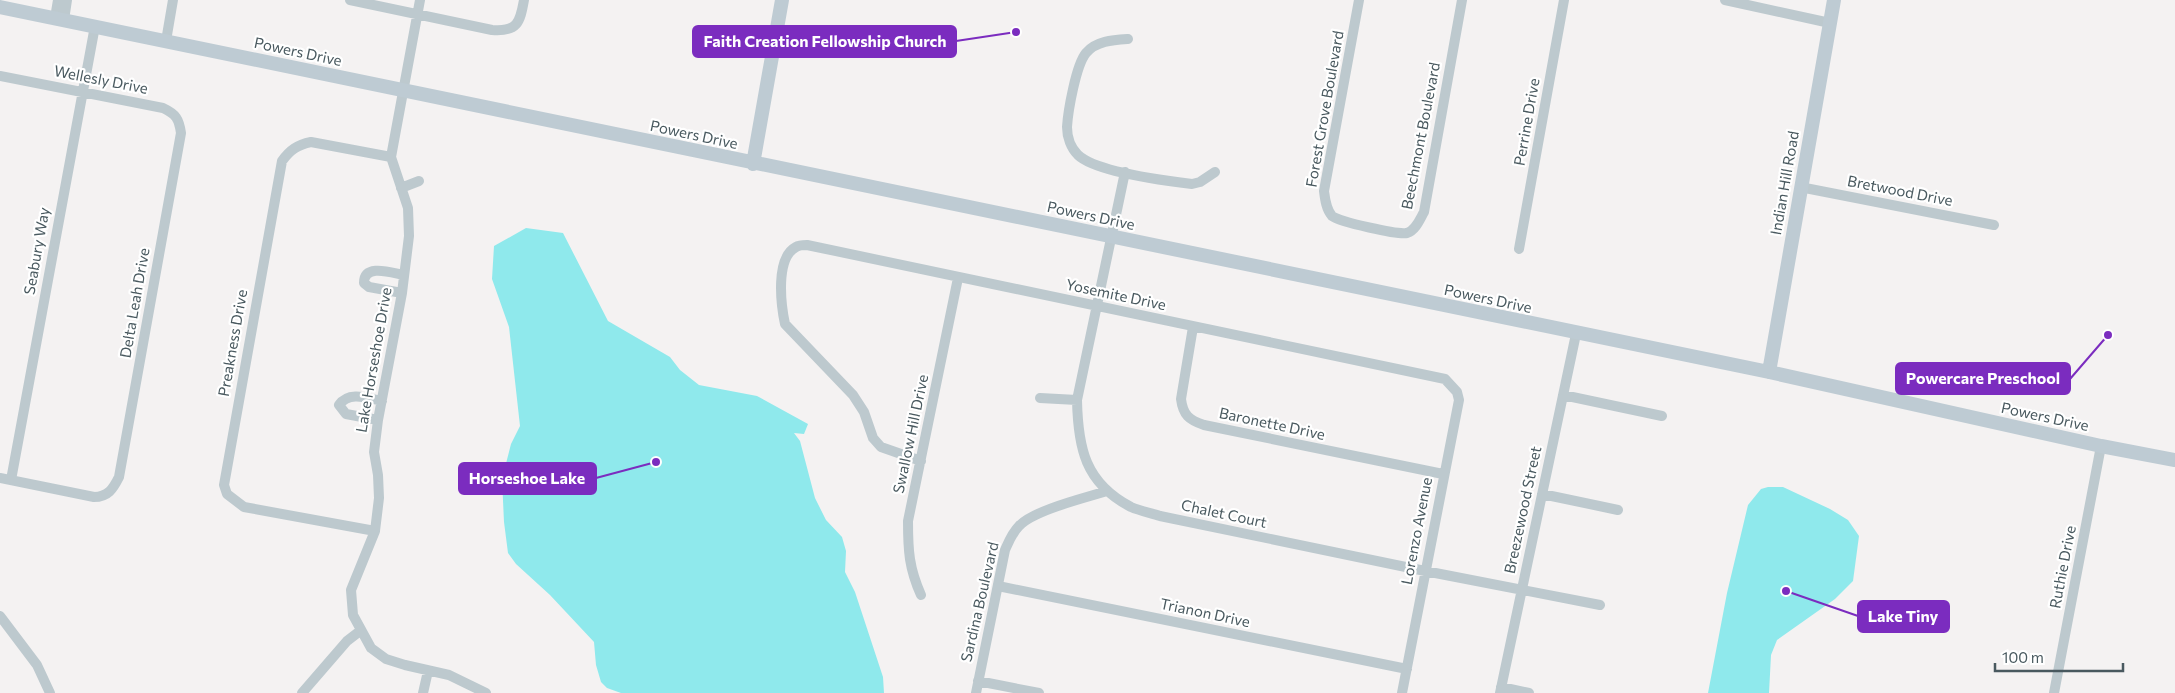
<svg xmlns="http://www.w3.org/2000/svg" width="2175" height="693" viewBox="0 0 2175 693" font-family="Commissioner,sans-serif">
<rect width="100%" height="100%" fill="#f4f2f2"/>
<path fill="#8fe9ec" d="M526 228 563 233 608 321 670 357 680 370 699 385 757 396 808 424 804 434 794 433 800 441 815 498 826 520 842 537 846 551 845 572 855 592 883 677 884 693H621L607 688 601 682 596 665 594 642 550 595 516 564 508 553 504 522 502 479 511 444 520 426 509 327 492 279 494 246Z
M1768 487H1783L1830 509 1848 520 1859 536 1853 581 1835 599 1777 640 1771 655 1769 693H1708L1727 593 1748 505 1761 489Z"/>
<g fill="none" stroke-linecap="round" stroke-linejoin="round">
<path stroke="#bdc9ce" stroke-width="10" d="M350 0 492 30C517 32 520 23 524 0
M420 0 391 157 408 208 409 236 402 293 378 420 374 452 378 475 379 498 375 531 351 590 353 615 371 648 386 659 405 665 449 675 486 693
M1359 0 1324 191C1325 199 1326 209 1332 216 1340 222 1398 235 1407 233 1416 230 1420 219 1424 212L1462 0
M1725 0 1830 23
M55 18 58 0
M64 20 67 0
M1128 39C1113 40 1096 41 1086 53 1076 65 1068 111 1067 127 1067 137 1071 148 1078 155 1096 172 1167 181 1192 184L1200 182 1215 172
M166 41 173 0
M0 76 163 108C176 114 179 119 181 133L119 477C113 489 108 497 94 497L0 478
M1125 172 1077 400C1078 448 1085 483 1131 507 1140 511 1151 513 1160 516L1425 571 1600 605
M1800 187 1994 225
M401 188 419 181
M1519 249 1564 0
M402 293 369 287 364 283C364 263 392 273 404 275
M1193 327 1181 399C1183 415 1189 420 1204 425L1443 474
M1563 395 1662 416
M1040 398 1077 400
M378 420 346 414 339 405C349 391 367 398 382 401
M921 461 881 447 873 438 864 412 853 395 785 324C781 305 775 258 796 247 799 245 804 245 807 245L1445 379 1457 392 1459 400 1402 693
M11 480 95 26
M1542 494 1618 510
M375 531 244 507 227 494 224 485 282 161C290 150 297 145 311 142L391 157
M998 586 1407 669
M921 595C909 568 908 551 908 521L958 278
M0 616 37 665 50 693
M978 681 1039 693
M1501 687 1529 693
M302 693 347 641 360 631
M423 693 428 671
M976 693 1005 550C1009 541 1012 533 1019 526 1034 510 1085 498 1107 491
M1500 693 1576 334
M2054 693 2101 446"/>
<path stroke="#becbd3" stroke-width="14" d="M0 7 1769 372 2101 446 2175 460
M753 164 782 0
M1769 372 1834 0"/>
</g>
<g text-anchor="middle" stroke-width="4.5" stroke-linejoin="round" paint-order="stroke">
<g font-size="15" fill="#49595f" stroke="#fff">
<text transform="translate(298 52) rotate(12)" y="5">Powers Drive</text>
<text transform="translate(101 80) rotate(11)" y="5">Wellesly Drive</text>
<text transform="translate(1325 109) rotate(-80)" y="5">Forest Grove Boulevard</text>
<text transform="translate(1527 122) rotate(-80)" y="5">Perrine Drive</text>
<text transform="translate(694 135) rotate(12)" y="5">Powers Drive</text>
<text transform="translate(1421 136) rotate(-79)" y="5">Beechmont Boulevard</text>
<text transform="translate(1785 183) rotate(-80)" y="5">Indian Hill Road</text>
<text transform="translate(1900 191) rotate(11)" y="5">Bretwood Drive</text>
<text transform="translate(1091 216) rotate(12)" y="5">Powers Drive</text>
<text transform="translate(37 251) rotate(-80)" y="5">Seabury Way</text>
<text transform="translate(1116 295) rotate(12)" y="5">Yosemite Drive</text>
<text transform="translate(1488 299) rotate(12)" y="5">Powers Drive</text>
<text transform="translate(135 303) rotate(-80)" y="5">Delta Leah Drive</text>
<text transform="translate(233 343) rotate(-80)" y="5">Preakness Drive</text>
<text transform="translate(374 360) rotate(-80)" y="5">Lake Horseshoe Drive</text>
<text transform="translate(2045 417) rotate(12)" y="5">Powers Drive</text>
<text transform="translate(1272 424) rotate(12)" y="5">Baronette Drive</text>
<text transform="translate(911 434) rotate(-78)" y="5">Swallow Hill Drive</text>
<text transform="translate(1523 510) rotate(-78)" y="5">Breezewood Street</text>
<text transform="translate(1224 514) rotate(12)" y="5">Chalet Court</text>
<text transform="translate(1417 531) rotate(-79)" y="5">Lorenzo Avenue</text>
<text transform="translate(2063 567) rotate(-79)" y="5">Ruthie Drive</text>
<text transform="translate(980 602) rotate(-77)" y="5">Sardina Boulevard</text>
<text transform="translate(1205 613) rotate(12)" y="5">Trianon Drive</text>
</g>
</g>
<path fill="none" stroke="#7b2cbf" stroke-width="2" d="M1016 32L956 41M2108 335L2070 379M656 462L596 478M1786 591L1858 616"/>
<g fill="#7b2cbf" stroke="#fff" stroke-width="2">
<circle cx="1016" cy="32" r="5"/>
<circle cx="2108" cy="335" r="5"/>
<circle cx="656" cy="462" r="5"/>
<circle cx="1786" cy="591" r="5"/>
</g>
<g fill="#7b2cbf" stroke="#7b2cbf" stroke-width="2">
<rect x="693" y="26" width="263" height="31" rx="5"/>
<rect x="1896" y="363" width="174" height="31" rx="5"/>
<rect x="459" y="463" width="137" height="31" rx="5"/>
<rect x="1858" y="601" width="91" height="31" rx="5"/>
</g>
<g font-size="16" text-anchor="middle" font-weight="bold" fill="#fff">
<text x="825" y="47">Faith Creation Fellowship Church</text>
<text x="1983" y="384">Powercare Preschool</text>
<text x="527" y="484">Horseshoe Lake</text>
<text x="1903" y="622">Lake Tiny</text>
</g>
<path d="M1995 663v8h128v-8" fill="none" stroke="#49595f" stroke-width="2.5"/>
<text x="2002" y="663" font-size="15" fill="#49595f" stroke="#ffffff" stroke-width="4" paint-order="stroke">100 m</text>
</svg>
